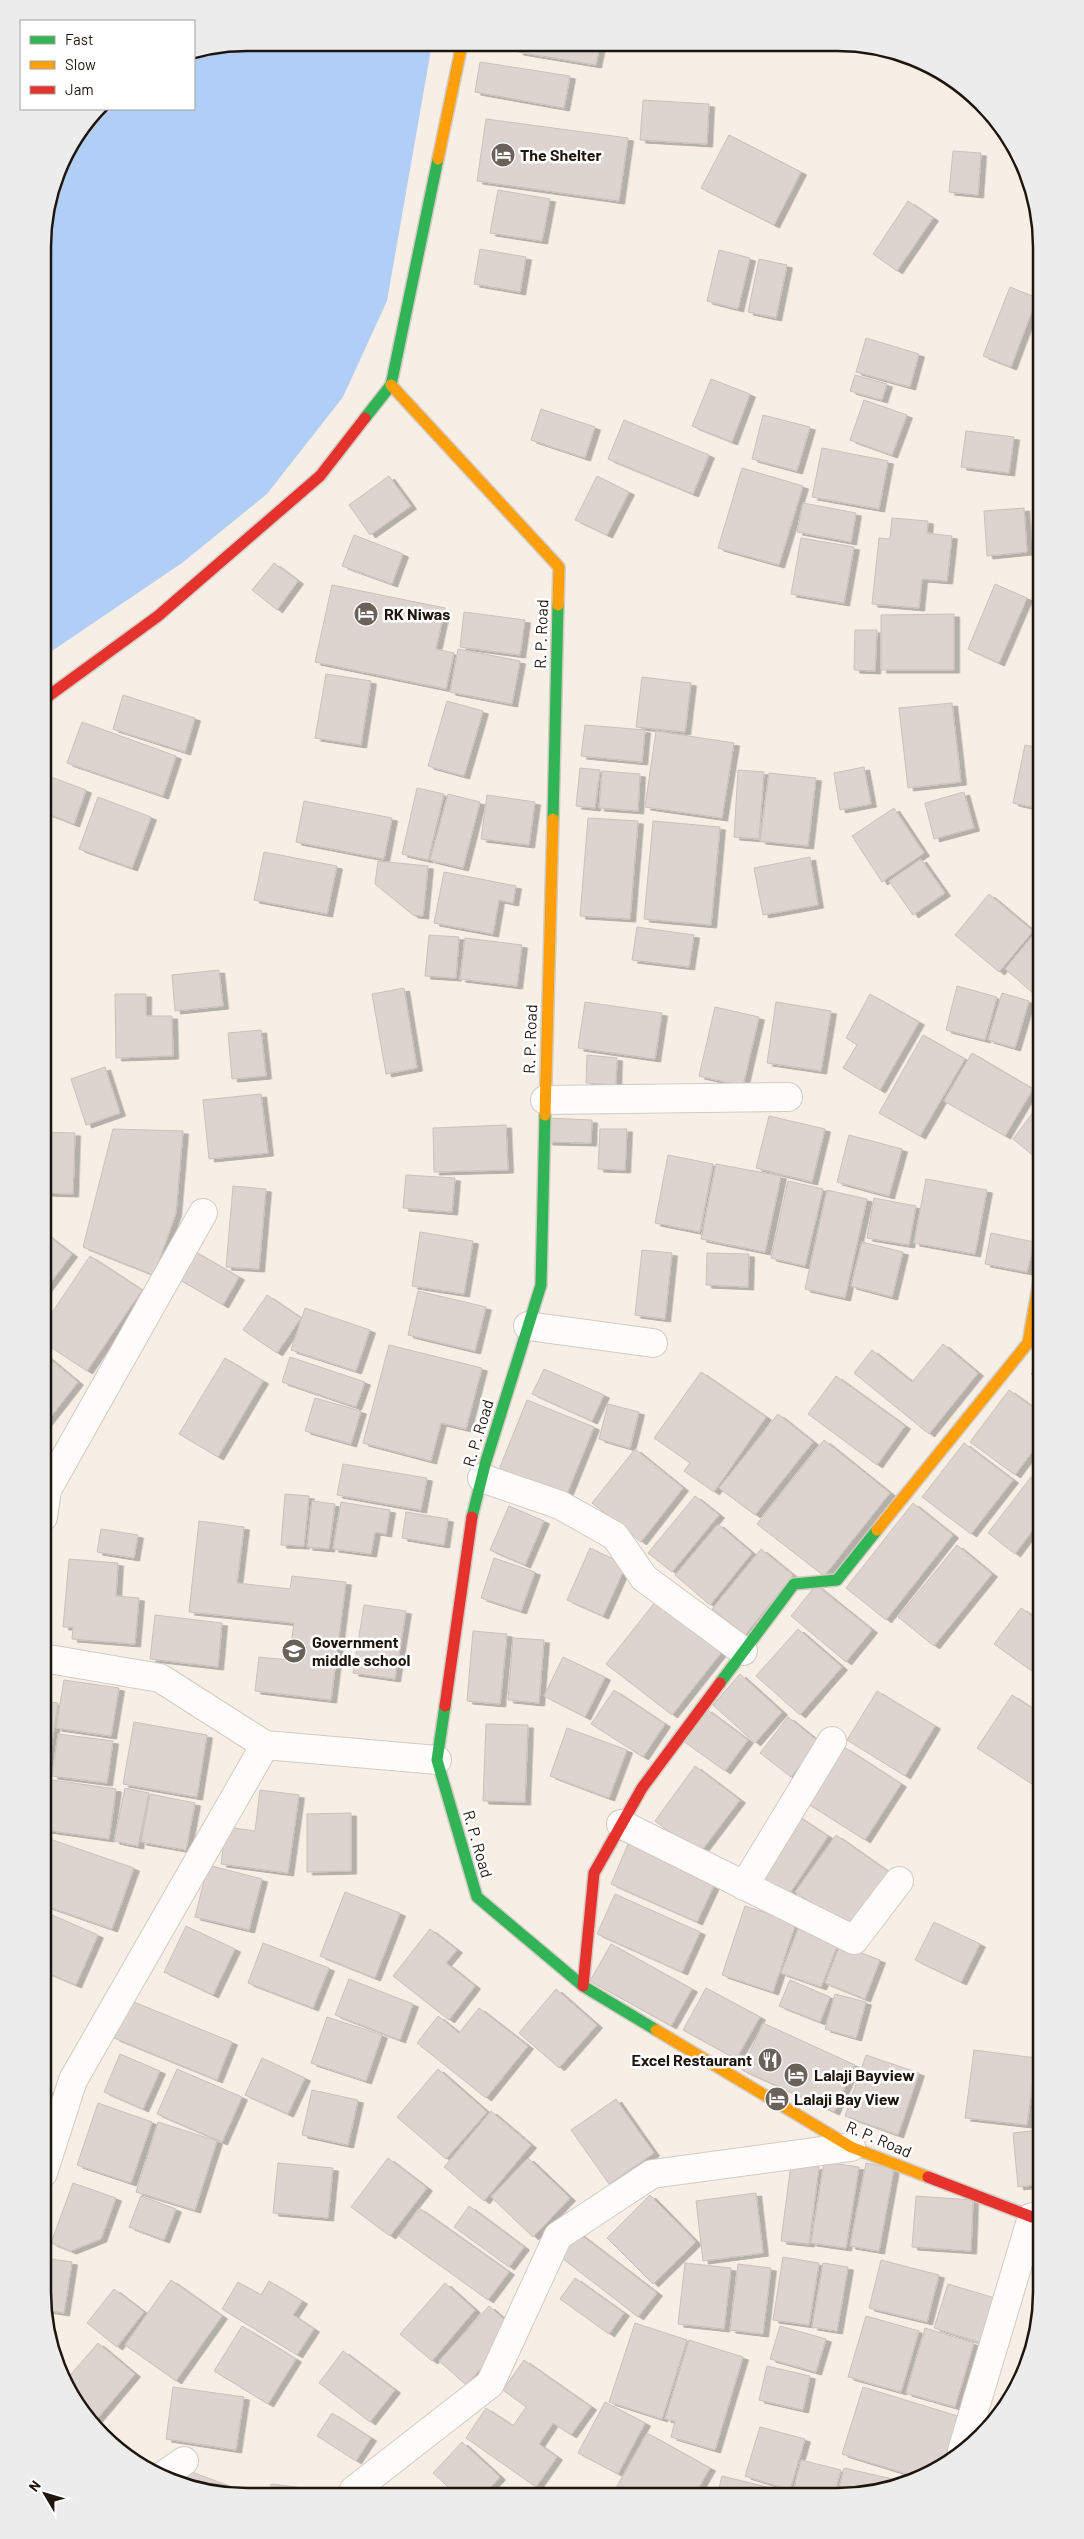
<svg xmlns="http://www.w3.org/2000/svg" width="1084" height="2539" viewBox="0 0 1084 2539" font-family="Barlow,sans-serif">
<defs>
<filter id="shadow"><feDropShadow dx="5.5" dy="3" stdDeviation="0" flood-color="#0004"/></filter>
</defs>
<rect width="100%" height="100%" fill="#f7eee6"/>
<path fill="#b1cff6" d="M248 43 432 44 387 301 343 397 267 494 182 563 43 657V234L64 157 101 109H194V53Z"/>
<path fill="#ded4cf" stroke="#cac0bc" filter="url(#shadow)" d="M519 44 600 45 596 65 518 52Z
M480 62 570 76 564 108 475 92Z
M643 100 709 104 707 144 640 140Z
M486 119 628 138 619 201 477 181Z
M729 135 801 172 774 225 701 188Z
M953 151 981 153 978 195 949 192Z
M498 190 550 199 542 241 490 233Z
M908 201 933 218 897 271 873 254Z
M480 249 526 257 520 292 474 284Z
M719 250 750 258 738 309 707 301Z
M759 259 787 265 776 318 748 312Z
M1010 287 1037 298 1011 367 983 356Z
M866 338 919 354 910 387 856 372Z
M855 375 887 384 882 400 850 391Z
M711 379 750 394 732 442 692 426Z
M864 400 907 415 892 455 850 440Z
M541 409 595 427 585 458 531 440Z
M763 415 810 427 797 471 752 459Z
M624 420 709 455 693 494 608 459Z
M966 431 1014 437 1009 473 961 467Z
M822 448 888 461 879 509 812 497Z
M742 468 803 486 779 565 718 548Z
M389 476 411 506 370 535 349 505Z
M597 476 629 492 607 535 575 520Z
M803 503 856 513 851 542 797 532Z
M1024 508 1027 552 987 556 984 511Z
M892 518 928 521 927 533 952 536 947 581 922 579 919 608 872 604 879 538 890 539Z
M354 535 403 554 392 584 342 566Z
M801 538 854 547 844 603 791 594Z
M274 563 298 581 277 610 252 590Z
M995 584 1027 598 999 663 968 649Z
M332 585 445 608 436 649 454 653 446 689 315 662Z
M464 612 525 620 520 655 460 647Z
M954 614V670H881V615Z
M855 630H877L875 671 854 670Z
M458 649 520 661 512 704 450 692Z
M326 674 371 681 361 745 315 738Z
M642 677 691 683 685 732 636 727Z
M123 695 195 718 185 752 113 729Z
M447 701 483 711 464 776 428 766Z
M952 703 961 782 908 788 899 708Z
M82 722 176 756 163 796 67 763Z
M585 725 645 730 642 762 581 756Z
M656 731 734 743 722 818 645 807Z
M1025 745 1041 748V809L1013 803Z
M864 767 871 804 840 810 834 773Z
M580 768 600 770 595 808 576 806Z
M738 770 764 772 759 839 734 837Z
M602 771 640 774 638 811 599 808Z
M769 773 816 778 808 846 760 841Z
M43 774 86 790 74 824 43 812Z
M417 788 444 794 428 860 402 854Z
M964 792 974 828 934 839 925 803Z
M448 794 480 802 463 868 430 860Z
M487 795 535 802 529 845 481 839Z
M98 797 151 817 132 868 79 849Z
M304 801 392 818 384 859 296 842Z
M894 808 924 853 882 882 852 836Z
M588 818 638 821 630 919 580 916Z
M653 821 720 827 711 925 644 919Z
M264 852 337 866 327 914 254 900Z
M810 857 818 905 763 915 754 868Z
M921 859 945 893 913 915 889 881Z
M378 861 428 866 423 916 413 915 375 884Z
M444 872 516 886 513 903 499 900 493 934 434 923Z
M989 894 1033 931 999 972 955 935Z
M637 927 694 935 689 967 632 960Z
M1034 934 1041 940V983L1033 993 1005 969Z
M429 935 459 937 456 978 425 976Z
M465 938 522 945 517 986 460 979Z
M219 970 223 1006 175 1011 172 975Z
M957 986 997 997 985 1040 946 1030Z
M404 988 417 1068 386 1074 372 994Z
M1002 993 1029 1001 1015 1048 988 1040Z
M115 994H146V1016H172L173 1056 116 1058Z
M870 994 919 1022 880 1090 843 1068 857 1045 846 1038Z
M585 1002 662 1013 655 1059 578 1048Z
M776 1002 831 1011 821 1071 767 1063Z
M715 1007 759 1017 743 1086 699 1076Z
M261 1030 266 1076 232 1079 228 1033Z
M923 1035 965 1059 920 1136 879 1113Z
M972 1053 1033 1089 1005 1136 944 1101Z
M587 1055 617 1058 616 1085 586 1083Z
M105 1067 120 1113 86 1125 71 1079Z
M261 1094 268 1153 209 1159 203 1100Z
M1041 1102V1162L1013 1139Z
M769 1116 825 1129 812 1182 756 1168Z
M548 1118 592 1120 591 1143 547 1142Z
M506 1125 508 1170 434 1172 433 1128Z
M113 1129 183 1131 176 1213 154 1275 83 1247Z
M600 1129H627L625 1170 598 1169Z
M43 1132 75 1133 73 1194 43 1193Z
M849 1135 902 1149 889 1196 837 1182Z
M668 1155 713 1164 700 1232 655 1223Z
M716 1164 781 1176 765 1252 701 1239Z
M406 1175 455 1178 452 1212 403 1208Z
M926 1179 987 1190 975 1254 914 1243Z
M788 1181 823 1189 805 1266 771 1258Z
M233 1186 266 1189 259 1269 226 1267Z
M827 1190 867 1199 845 1298 805 1289Z
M874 1198 916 1206 909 1245 867 1238Z
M43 1232 72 1254 43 1293Z
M420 1232 473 1241 464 1294 412 1286Z
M991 1233 1034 1242 1027 1272 985 1264Z
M862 1242 903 1252 892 1297 851 1286Z
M192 1250 239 1277 223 1305 175 1277Z
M642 1250 672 1253 665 1319 635 1315Z
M707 1253 749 1254 748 1287 706 1285Z
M90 1256 142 1290 87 1371 43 1342V1326Z
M418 1291 486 1307 475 1351 408 1335Z
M267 1295 301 1318 277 1353 243 1330Z
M305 1308 370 1330 356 1371 291 1350Z
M943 1344 978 1373 929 1434 854 1373 872 1350 912 1382Z
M389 1345 482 1368 466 1429 441 1423 431 1461 363 1443Z
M43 1353 78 1382 43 1427Z
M290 1357 365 1382 356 1407 282 1382Z
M225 1358 263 1381 218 1457 179 1434Z
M1041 1361V1383L1031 1374Z
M544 1369 604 1395 592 1421 532 1394Z
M701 1372 766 1417 714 1492 684 1471 690 1463 654 1438Z
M836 1376 905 1426 877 1465 808 1414Z
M1009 1390 1041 1413V1440L1015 1475 970 1442Z
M315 1398 361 1411 351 1444 305 1431Z
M527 1400 594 1427 565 1499 498 1472Z
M608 1404 639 1412 630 1448 599 1439Z
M778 1414 813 1442 755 1515 719 1488Z
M824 1440 890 1493 824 1576 757 1524Z
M964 1443 1013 1480 971 1534 922 1497Z
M635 1449 683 1488 641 1542 592 1503Z
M343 1464 427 1478 421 1510 337 1495Z
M1031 1477 1041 1485V1519L1015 1554 988 1533Z
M285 1494 309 1496 304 1546 281 1545Z
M695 1496 719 1515 672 1572 648 1553Z
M312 1501 335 1504 329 1549 307 1547Z
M341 1502 390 1510 386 1534 375 1532 371 1554 333 1549Z
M913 1503 953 1535 886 1620 846 1588Z
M509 1506 544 1521 525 1565 490 1550Z
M406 1512 448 1519 444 1545 402 1538Z
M199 1521 244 1527 237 1583 290 1589 292 1576 346 1582 331 1700 255 1691 259 1657 289 1660 294 1623 189 1612Z
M718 1524 752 1553 710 1605 675 1575Z
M101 1529 138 1535 134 1558 97 1552Z
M957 1545 992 1574 934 1646 898 1617Z
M590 1548 626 1565 603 1616 567 1600Z
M761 1549 793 1575 745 1635 712 1609Z
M494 1558 535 1572 521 1611 481 1598Z
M69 1559 118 1563 116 1596 139 1598 135 1644 72 1639 73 1627H63Z
M816 1585 872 1630 846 1662 791 1616Z
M659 1597 724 1649 672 1715 606 1664Z
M364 1605 406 1611 395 1679 353 1673Z
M1021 1608 1041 1622V1667L1036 1674 994 1644Z
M155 1615 222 1623 218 1667 150 1659Z
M798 1629 842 1667 800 1715 756 1676Z
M473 1631 507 1634 500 1704 467 1701Z
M513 1638 544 1640 539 1703 508 1700Z
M563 1657 605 1677 585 1717 544 1696Z
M740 1674 782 1712 755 1743 713 1705Z
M64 1680 119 1688 111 1736 56 1728Z
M614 1690 665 1724 643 1757 591 1724Z
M877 1691 935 1726 905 1776 847 1740Z
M1012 1695 1041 1714V1790L977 1748Z
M43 1701 58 1703 48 1768 43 1767Z
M706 1709 748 1740 725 1771 683 1741Z
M788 1717 819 1742 791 1777 760 1753Z
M134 1722 207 1735 197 1797 123 1784Z
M486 1724 528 1725 525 1802 483 1801Z
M567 1728 627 1750 609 1798 550 1776Z
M58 1734 113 1741 107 1783 52 1776Z
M844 1747 901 1784 865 1840 808 1804Z
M695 1766 740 1800 699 1854 655 1821Z
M52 1780 116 1789 109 1839 45 1830Z
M125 1788 149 1793 138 1846 114 1841Z
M260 1790 299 1795 288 1873 221 1864 226 1827 255 1831Z
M150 1794 195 1803 186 1850 141 1842Z
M351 1813V1871L307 1872V1814Z
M796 1815 828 1836 786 1899 754 1878Z
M836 1835 890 1873 849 1930 795 1892Z
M47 1838 134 1868 112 1929 43 1905V1852Z
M629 1842 716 1881 697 1922 611 1884Z
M208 1865 262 1879 249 1930 195 1917Z
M345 1892 400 1913 375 1978 320 1956Z
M615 1894 700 1932 682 1972 597 1934Z
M745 1906 796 1923 773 1992 722 1975Z
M43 1911 98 1935 76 1985 43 1971Z
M934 1922 980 1944 961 1982 915 1960Z
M186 1926 235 1949 213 1995 164 1972Z
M430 1929 457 1950 446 1963 475 1986 449 2020 393 1976Z
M798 1929 838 1944 821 1987 781 1973Z
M263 1943 329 1968 313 2008 248 1983Z
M611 1944 692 1989 671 2026 590 1981Z
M840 1945 880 1960 865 1999 825 1983Z
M349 1979 413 2004 400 2040 335 2015Z
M790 1980 830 1997 820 2022 779 2006Z
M706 1988 760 2017 736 2059 683 2030Z
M556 1989 597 2025 559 2068 519 2033Z
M835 1994 866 2002 856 2038 825 2029Z
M129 2000 232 2042 217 2080 114 2038Z
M479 2008 528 2046 486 2098 417 2043 438 2016 459 2033Z
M327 2017 382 2035 366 2081 311 2063Z
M763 2023 855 2065 834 2112 742 2070Z
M974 2050 1036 2058 1027 2125 965 2118Z
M120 2054 160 2071 143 2109 104 2092Z
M866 2055 919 2073 898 2135 845 2116Z
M262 2058 305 2078 288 2114 245 2095Z
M177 2069 242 2097 222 2142 157 2114Z
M438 2069 487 2112 446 2159 397 2117Z
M43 2090 53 2093 46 2119 43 2118Z
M312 2090 358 2100 348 2145 302 2135Z
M616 2099 654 2153 609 2184 571 2130Z
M98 2103 152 2122 131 2183 77 2165Z
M491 2111 531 2145 484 2201 444 2167Z
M158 2122 217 2141 195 2210 136 2192Z
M1040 2130 1041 2184 1018 2187 1013 2133Z
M388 2158 427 2188 390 2236 351 2207Z
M528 2158 570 2198 533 2237 491 2197Z
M824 2162 859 2167 846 2248 811 2243Z
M278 2163 333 2168 328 2218 273 2213Z
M866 2163 894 2168 879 2251 850 2246Z
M791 2164 819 2167 809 2244 781 2241Z
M73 2183 116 2198 101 2239 71 2251 51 2243Z
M756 2193 763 2253 703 2261 696 2201Z
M650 2195 696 2242 653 2284 607 2238Z
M141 2196 176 2209 164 2240 129 2227Z
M916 2196 973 2200 971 2251 912 2247Z
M469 2206 524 2247 509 2267 454 2227Z
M419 2208 509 2272 488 2300 399 2236Z
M576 2231 657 2293 638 2317 558 2255Z
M783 2257 819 2263 809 2325 773 2320Z
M43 2258 72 2262 64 2313 45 2310Z
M881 2260 939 2275 927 2322 869 2308Z
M685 2263 731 2268 724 2329 678 2324Z
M823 2263 848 2267 837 2331 812 2327Z
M738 2264 771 2268 763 2334 730 2330Z
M575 2278 624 2313 609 2334 560 2299Z
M171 2280 222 2316 176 2381 125 2345Z
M269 2281 302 2301 293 2315 314 2329 297 2355 222 2309 238 2282 261 2295Z
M445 2283 475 2310 432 2361 400 2334Z
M948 2284 995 2298 981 2343 934 2328Z
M114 2289 144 2312 117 2347 87 2323Z
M489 2306 516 2330 466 2385 439 2361Z
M866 2316 919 2331 901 2392 848 2377Z
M635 2323 687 2340 662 2419 609 2402Z
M242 2326 296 2359 268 2404 214 2371Z
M780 2326 826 2339 816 2372 770 2359Z
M925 2328 974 2343 955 2407 906 2393Z
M689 2340 743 2357 715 2450 671 2437 675 2421 665 2419Z
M98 2343 135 2374 97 2419 76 2401 65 2381Z
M343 2351 395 2390 370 2422 319 2383Z
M524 2360 591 2407 571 2435 553 2423 539 2444 557 2457 536 2487 466 2438 486 2408 513 2426 526 2407 503 2390Z
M767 2366 810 2376 803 2410 759 2400Z
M173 2387 244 2397 236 2450 166 2439Z
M863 2387 964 2418 951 2462 917 2477 842 2454Z
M605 2402 645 2423 618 2474 578 2453Z
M332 2413 371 2438 356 2461 317 2436Z
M760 2427 805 2439 790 2490 745 2476Z
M647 2433 710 2468 694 2496 612 2495Z
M462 2442 500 2477 484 2494H456L433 2473Z
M801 2460 841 2470 834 2496H809L793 2492Z
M844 2468 906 2482 889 2490 837 2496Z
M189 2471 246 2492V2493H208L184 2484Z
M722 2476 775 2489 774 2496H717Z
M271 2484 329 2491V2493H270Z"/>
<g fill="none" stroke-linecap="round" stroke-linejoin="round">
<defs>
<path id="street" d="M545 1100 788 1097
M528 1326 653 1343
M482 1478 560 1505 615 1536 644 1578 743 1651
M43 1517 47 1490 203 1213
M265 1745 437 1760
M621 1824 854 1940 899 1881
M744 1886 832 1741
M43 2173 73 2080 265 1745 160 1678 43 1658
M962 2451 1032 2217
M161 2477 184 2461
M355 2494 354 2490 490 2384 558 2236 652 2174 851 2147"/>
<path id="fast" d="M365 418 391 385 438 159
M553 819 558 605
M472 1517 486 1461 541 1285 545 1115
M720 1683 794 1584 837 1580 877 1530
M445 1706 437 1760 477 1897 583 1986 656 2030"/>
<path id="slow" d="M438 159 462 44
M391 385 559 567 558 605
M545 1115 553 819
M877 1530 1028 1343 1041 1270
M656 2030 851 2147 928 2177"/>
<path id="jam" d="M43 700 158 616 320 476 365 418
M445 1706 472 1517
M583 1986 594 1873 642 1788 720 1683
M928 2177 1032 2217 1041 2214"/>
</defs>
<use href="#street" stroke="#d3cac2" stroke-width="30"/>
<use href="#fast" stroke="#d3cac2" stroke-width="14"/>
<use href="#slow" stroke="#d3cac2" stroke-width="14"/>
<use href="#jam" stroke="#d3cac2" stroke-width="14"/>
<use href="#street" stroke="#fefcfb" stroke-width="28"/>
<use href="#fast" stroke="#30b455" stroke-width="11"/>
<use href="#slow" stroke="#ff9f0a" stroke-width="11"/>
<use href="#jam" stroke="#e5322d" stroke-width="11"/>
</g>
<defs>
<symbol id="hotel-disc" viewBox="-11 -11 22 22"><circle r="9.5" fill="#6a6159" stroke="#fff"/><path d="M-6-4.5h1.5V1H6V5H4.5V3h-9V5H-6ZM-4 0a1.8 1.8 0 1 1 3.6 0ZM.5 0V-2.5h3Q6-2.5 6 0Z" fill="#fff"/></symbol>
<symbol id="school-disc" viewBox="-11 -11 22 22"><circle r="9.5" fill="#6a6159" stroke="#fff"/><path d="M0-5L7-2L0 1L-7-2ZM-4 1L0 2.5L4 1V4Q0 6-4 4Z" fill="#fff"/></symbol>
<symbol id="restaurant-disc" viewBox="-11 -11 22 22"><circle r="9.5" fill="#6a6159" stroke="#fff"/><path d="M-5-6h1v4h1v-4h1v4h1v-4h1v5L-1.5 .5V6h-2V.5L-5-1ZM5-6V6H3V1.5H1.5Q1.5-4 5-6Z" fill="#fff"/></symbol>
</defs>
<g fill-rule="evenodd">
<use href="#hotel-disc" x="489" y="141" width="28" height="28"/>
<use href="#hotel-disc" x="352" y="600" width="28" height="28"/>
<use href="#school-disc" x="280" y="1637" width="28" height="28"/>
<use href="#restaurant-disc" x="756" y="2046" width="28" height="28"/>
<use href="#hotel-disc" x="782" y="2061" width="28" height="28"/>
<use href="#hotel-disc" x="763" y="2085" width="28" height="28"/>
</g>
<g text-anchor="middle" stroke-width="5" stroke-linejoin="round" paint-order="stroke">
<g font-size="16" font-weight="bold" fill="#1e150d" stroke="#fff" text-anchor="start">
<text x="520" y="161">The Shelter</text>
<text x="384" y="620">RK Niwas</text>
<text x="312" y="1648">Government<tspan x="312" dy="18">middle school</tspan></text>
<text x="752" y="2066" text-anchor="end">Excel Restaurant</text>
<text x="814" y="2081">Lalaji Bayview</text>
<text x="794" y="2105">Lalaji Bay View</text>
</g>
<g font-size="16" fill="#1e150d" stroke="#fff">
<text transform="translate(541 634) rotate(-88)" y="6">R. P. Road</text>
<text transform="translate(530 1039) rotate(-88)" y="6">R. P. Road</text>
<text transform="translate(478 1433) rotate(-73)" y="6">R. P. Road</text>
<text transform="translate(478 1844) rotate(74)" y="6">R. P. Road</text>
<text transform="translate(879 2139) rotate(23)" y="6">R. P. Road</text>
</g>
</g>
<path d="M0 0H1084V2539H0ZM247 51H837A196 196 0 0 1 1033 247V2292A196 196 0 0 1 837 2488H247A196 196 0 0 1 51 2292V247A196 196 0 0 1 247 51Z" fill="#edecec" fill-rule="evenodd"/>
<path fill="none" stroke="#1e150d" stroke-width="2.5" d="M247 51H837A196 196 0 0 1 1033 247V2292A196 196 0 0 1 837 2488H247A196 196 0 0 1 51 2292V247A196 196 0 0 1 247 51Z"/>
<rect x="20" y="20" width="175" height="90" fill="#ffffff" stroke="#a5a19e"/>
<rect x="30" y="36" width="25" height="8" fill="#30b455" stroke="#a5a19e"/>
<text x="65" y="45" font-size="15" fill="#1e150d">Fast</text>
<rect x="30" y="61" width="25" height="8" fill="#ff9f0a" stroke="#a5a19e"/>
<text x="65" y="70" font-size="15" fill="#1e150d">Slow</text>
<rect x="30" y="86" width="25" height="8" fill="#e5322d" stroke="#a5a19e"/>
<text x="65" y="95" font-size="15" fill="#1e150d">Jam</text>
<g transform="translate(45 2494) rotate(308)" stroke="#ffffff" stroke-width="4" paint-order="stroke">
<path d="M0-4L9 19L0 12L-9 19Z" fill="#1e150d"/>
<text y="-8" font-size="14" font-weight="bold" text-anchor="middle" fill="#1e150d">N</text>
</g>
</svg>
